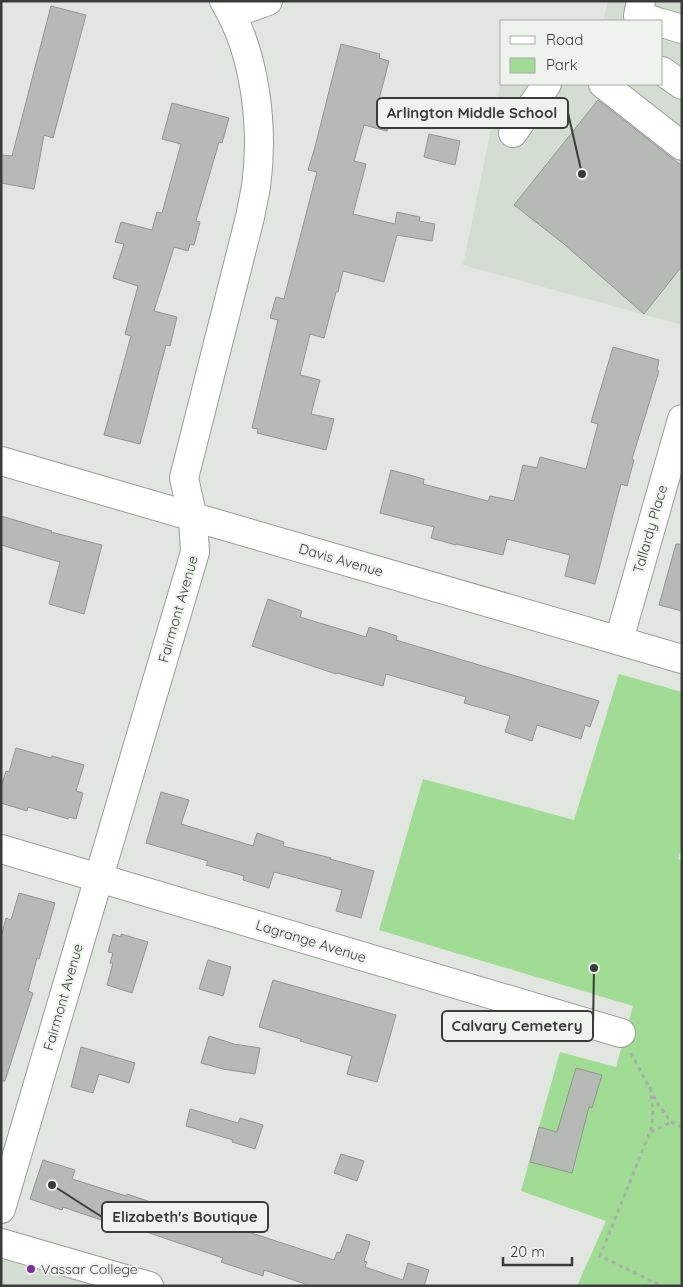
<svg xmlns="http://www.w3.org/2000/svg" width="683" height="1287" viewBox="0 0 683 1287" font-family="Quicksand,sans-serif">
<rect width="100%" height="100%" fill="#e2e6e1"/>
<path fill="#d4ddd2" d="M608 1H682V325L463 265 502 75V84H662V21H603Z
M1 1252 120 1286H1Z"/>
<path fill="#a0dc93" d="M619 674 682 692V845L678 859 682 861V1286H577L606 1221 521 1191 560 1052 616 1067 633 1006 379 930 423 779 574 820Z"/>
<path fill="#b6bab5" stroke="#929691" d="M51 6 86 15 53 138 44 135 34 189 1 183V155L12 156Z
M341 44 380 54 379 58 389 61 377 107 392 110 387 131 364 125 354 161 366 164 353 214 395 224 397 212 420 217 419 221 435 224 432 241 397 235 384 282 343 271 338 292H336L324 338 310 334 300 375 320 380 311 414 334 419 326 450 257 433 258 429 252 428 278 320 270 318 276 297 284 299 317 172 308 170 315 147Z
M598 100 682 166V266L644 314 564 244 514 205Z
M172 103 229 118 222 143 219 142 196 221 200 222 194 245 190 244 188 251 174 247 154 311 177 317 170 346 166 345 140 444 104 435 131 336 125 334 138 286 113 278 124 244 115 242 121 222 152 230 157 212 162 213 181 144 162 139Z
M429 134 460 141 455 165 424 157Z
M613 347 659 360 657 370 659 371 632 459 634 460 627 486 621 484 595 584 565 576 570 555 507 539 503 555 456 544V545L431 538 434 527 380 513 391 470 424 479 423 484 488 501 490 496 514 501 523 465 537 468 540 457 586 469 598 424 591 422Z
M1 516 52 531 51 532 102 545 84 614 49 604 60 562 1 545Z
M676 544H682V611L659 605Z
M268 599 302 611 300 617 366 637 369 627 397 636 396 640 599 701 590 727 585 725 581 739 537 725 532 741 505 732 510 716 464 703 466 697 386 674 383 686 337 673 336 674 252 646Z
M16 748 51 758 52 756 84 765 76 791 83 793 76 819 69 817 68 819 28 807 27 811 1 803V787L6 771 9 772Z
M161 792 189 800 181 824 253 846 257 833 284 842 283 846 331 858 330 859 374 871 361 918 336 911 342 890 274 872 269 888 243 880 244 876 206 865 208 861 146 843Z
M19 893 55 903 39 959 37 958 28 991 33 993 5 1081H1V937L6 918 11 920Z
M113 934 121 937V934L148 942 132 993 107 985 113 963H110L113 953 108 952Z
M208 960 231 967 223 996 199 989Z
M273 980 396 1015 377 1082 347 1074 352 1056 300 1041 301 1039 259 1027Z
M209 1036 234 1044 260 1048 255 1074 223 1069 201 1063Z
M81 1047 135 1063 129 1083 99 1074 93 1093 71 1087Z
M576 1068 602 1075 592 1108 589 1107 572 1173 530 1162 539 1127 557 1132Z
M190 1109 238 1123 240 1118 263 1125 255 1149 232 1142 233 1140 186 1126Z
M341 1154 364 1161 357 1181 334 1173Z
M43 1160 75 1170 72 1179 126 1196 127 1194 195 1217V1215L233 1228V1227L334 1260 337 1252 340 1253 347 1234 370 1242 364 1261 367 1262 365 1267 403 1280 408 1263 429 1270 424 1286H311L264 1270 263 1276 221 1262 223 1258 108 1219 107 1222 63 1207 62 1210 30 1199Z"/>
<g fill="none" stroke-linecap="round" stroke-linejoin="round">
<defs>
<path id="minor" d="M641 1 638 16 655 21
M232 14 268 1
M662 23 682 29
M662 71 682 85
M603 84 682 146
M513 133 547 84
M1 461 682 659
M619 640 682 419
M1 849 621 1033
M1 1209 195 552 193 518 184 478 250 217C252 207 254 197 256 187 264 128 256 53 224 1
M1 1243 149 1286"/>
</defs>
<use href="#minor" stroke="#999d99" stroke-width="30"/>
<path stroke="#aaada9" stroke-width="3" stroke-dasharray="4 4" stroke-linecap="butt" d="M631 1053 658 1104 671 1122 682 1127
M650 1087C652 1103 655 1116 650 1132L600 1256 662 1286
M651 1132 671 1122"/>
<use href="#minor" stroke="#fff" stroke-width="28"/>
</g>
<circle fill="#7c2e9f" stroke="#eff3ee" stroke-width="2" cx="31" cy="1269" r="5"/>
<g text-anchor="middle" stroke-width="4" stroke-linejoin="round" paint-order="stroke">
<g font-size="14" fill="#3a3c3a" stroke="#eff3ee">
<text transform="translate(650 529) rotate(-74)" y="5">Tallardy Place</text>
<text transform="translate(341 560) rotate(16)" y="5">Davis Avenue</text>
<text transform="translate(178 609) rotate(-74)" y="5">Fairmont Avenue</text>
<text transform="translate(311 941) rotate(17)" y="5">Lagrange Avenue</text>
<text transform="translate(63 997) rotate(-74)" y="5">Fairmont Avenue</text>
</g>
<g font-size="14" fill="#3a3c3a" stroke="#eff3ee" text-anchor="start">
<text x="41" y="1274">Vassar College</text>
</g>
</g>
<path fill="none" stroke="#3a3c3a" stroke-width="2" d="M582 174L568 113M594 968L593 1026M52 1185L102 1217"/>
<g fill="#3a3c3a" stroke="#eff3ee" stroke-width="2">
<circle cx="582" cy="174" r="5"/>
<circle cx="594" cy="968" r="5"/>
<circle cx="52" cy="1185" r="5"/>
</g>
<g fill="#eff3ee" stroke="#3a3c3a" stroke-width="2">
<rect x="377" y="98" width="191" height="30" rx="5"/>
<rect x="442" y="1011" width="151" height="30" rx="5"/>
<rect x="102" y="1202" width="166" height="30" rx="5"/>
</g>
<g font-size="15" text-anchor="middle" font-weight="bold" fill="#3a3c3a">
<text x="472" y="118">Arlington Middle School</text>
<text x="517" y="1031">Calvary Cemetery</text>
<text x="185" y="1222">Elizabeth's Boutique</text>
</g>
<rect width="683" height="1287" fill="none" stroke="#3a3c3a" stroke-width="5"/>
<rect x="500" y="20" width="162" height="65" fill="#eff3ee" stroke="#a7aaa6"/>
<rect x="510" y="36" width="25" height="8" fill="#ffffff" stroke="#a7aaa6"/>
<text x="546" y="45" font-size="15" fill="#3a3c3a">Road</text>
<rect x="510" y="58" width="25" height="15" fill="#a0dc93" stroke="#a7aaa6"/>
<text x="546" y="70" font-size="15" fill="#3a3c3a">Park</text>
<path d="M503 1257v8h69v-8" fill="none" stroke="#3a3c3a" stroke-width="2.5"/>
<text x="510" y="1257" font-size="15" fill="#3a3c3a" stroke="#eff3ee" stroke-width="4" paint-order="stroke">20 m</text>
</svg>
